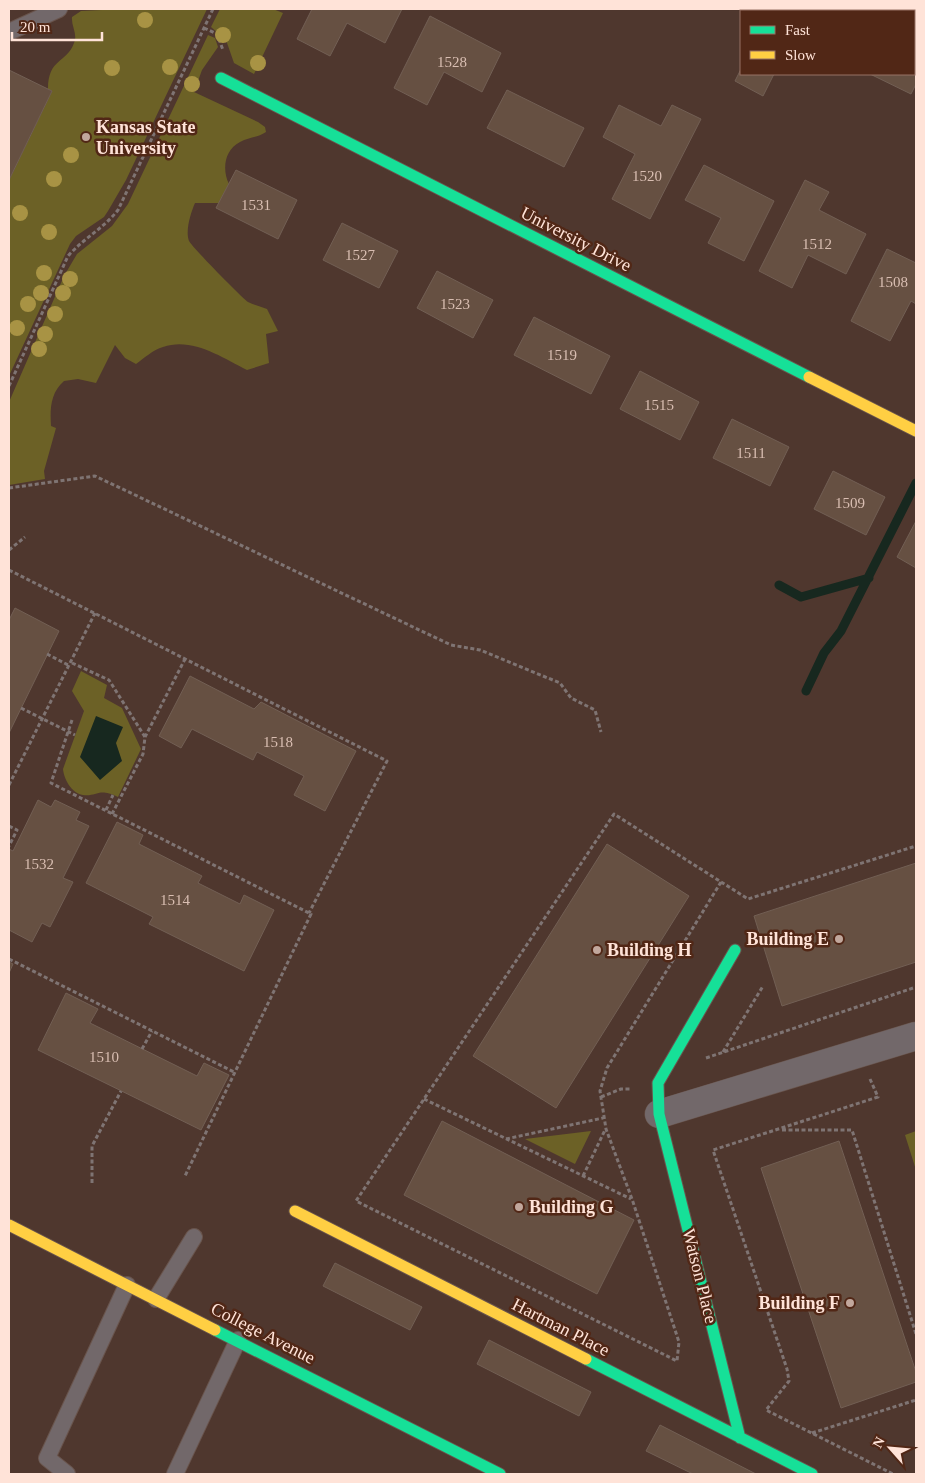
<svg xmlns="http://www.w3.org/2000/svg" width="925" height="1483" viewBox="0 0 925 1483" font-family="Georgia,serif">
<rect width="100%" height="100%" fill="#4f372e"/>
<path fill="#6c6126" d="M122 9H207L126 180 108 211 104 217 76 236 70 244 9 376V180L52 91 48 89C48 58 67 63 74 43 78 34 71 26 72 17L81 11Z
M220 9H273L283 13 254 74 234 63 226 40 211 27Z
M208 35 215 38 218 47 202 70 194 92 258 122 265 127 266 132C257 138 249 137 240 142 224 150 222 170 229 184L219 203H195C191 212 185 231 189 241 192 247 242 298 248 302 254 305 261 307 267 309L278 331 266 334 269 363 247 370C221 357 192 337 163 347 153 350 144 358 136 364L125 358 115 345 96 383 78 379 64 381C50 393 50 410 51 426L56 428 44 471 45 479 9 485V402L64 276 77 254 112 226 128 204Z
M81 671 107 685 104 698 122 708 141 749 118 797C98 787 97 797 83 795 71 793 64 779 63 769L84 711 72 691Z
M591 1131 575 1164 525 1139Z
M916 1131V1170L905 1135Z"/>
<path fill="#17281f" d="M96 716 123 727 116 743 122 761 100 780 80 757Z"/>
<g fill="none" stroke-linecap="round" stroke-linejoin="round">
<path stroke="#17281f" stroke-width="9" d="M779 585 801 597 869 578
M806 691 824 653 841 631 916 483"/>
</g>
<path fill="#665042" stroke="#725f54" d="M312 9H402L385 43 347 23 330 56 297 39Z
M744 9H763L762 11H749Z
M788 9H859L863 11H786Z
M430 16 501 53 482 92 444 72 427 105 394 88Z
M914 44 916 46V84L911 94 870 74H914Z
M741 69V74H774L763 96 735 81Z
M9 70 52 91 9 180Z
M507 90 584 128 564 167 487 128Z
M619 105 661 126 672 105 701 119 650 219 612 199 635 154 603 137Z
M704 165 774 201 744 261 708 243 721 218 685 200Z
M236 170 297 200 278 239 216 208Z
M805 180 829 192 819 210 866 234 846 274 808 255 792 288 759 271Z
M342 223 398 251 379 288 323 260Z
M887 249 916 263V304L911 301 890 341 851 321Z
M437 271 493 300 473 338 417 308Z
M534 317 610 356 591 394 514 355Z
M640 371 699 402 680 440 620 409Z
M732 419 789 447 770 486 713 458Z
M833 471 885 497 866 535 814 509Z
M916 521V568L897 557Z
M15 608 59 631 9 733V620Z
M190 676 254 709 261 702 356 751 325 811 294 795 304 776 257 752 253 760 192 729 181 748 159 736Z
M38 800 51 807 55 800 80 812 76 820 89 826 63 878 73 882 50 927 42 923 32 942 9 930V849L13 851Z
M117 822 143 835 139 844 202 876 198 883 240 904 244 895 274 910 244 971 149 924 153 917 86 883Z
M607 844 689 896 556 1108 473 1056Z
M916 863V962L782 1006 754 916Z
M9 962 13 964 9 973Z
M66 993 98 1009 90 1023 197 1076 204 1063 229 1075 201 1130 38 1050Z
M442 1121 634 1220 597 1294 404 1195Z
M839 1141 916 1372V1382L841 1408 761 1168Z
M335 1263 422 1307 410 1330 323 1286Z
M489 1340 591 1392 579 1416 477 1364Z
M660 1425 756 1474H693L646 1451Z"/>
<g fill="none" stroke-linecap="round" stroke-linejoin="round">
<defs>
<path id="lane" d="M9 32 59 9
M156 1299 194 1237
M67 1474 47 1458 127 1285
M175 1474 238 1340"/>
<path id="street" d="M659 1114 916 1036"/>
<path id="fast" d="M221 78 809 377
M735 950 658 1083 659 1114 740 1438
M215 1330 500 1474
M586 1359 812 1474"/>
<path id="slow" d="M809 377 916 431
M295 1211 586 1359
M9 1225 215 1330"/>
</defs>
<use href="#lane" stroke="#69544c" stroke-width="18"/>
<use href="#street" stroke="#69544c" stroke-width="29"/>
<use href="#fast" stroke="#69544c" stroke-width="13"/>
<use href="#slow" stroke="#69544c" stroke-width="13"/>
<path stroke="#7f7473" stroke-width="3" stroke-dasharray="4 2.5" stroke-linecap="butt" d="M204 28 217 34 223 50
M9 386 68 256C84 238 104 228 118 210L213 9
M9 488 95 476 451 645 480 650 560 683 571 698 595 710 601 732
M9 550 25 537
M9 570 387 761 309 913
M47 654 70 666
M72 663 109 680 145 737
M21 708 75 735
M72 720 51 783 311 914 185 1176
M9 785 95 613
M106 810 113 795
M112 814 143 754 145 737 185 659
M9 826 17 830 9 846
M721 882 607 1068 600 1091 606 1129 632 1199 679 1342 677 1361 356 1201 614 814 748 899 916 846
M9 959 234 1072
M142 1049 152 1031
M723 1052 763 986
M706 1058 916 987
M870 1079 878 1097 713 1150 787 1369 789 1381 766 1410 893 1474
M601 1097 621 1089H631
M424 1099 631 1199
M782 1130H852L916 1334
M506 1139 603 1118
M583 1176 605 1130
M92 1183V1146L121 1091
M812 1433 916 1400"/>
<use href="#lane" stroke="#72686a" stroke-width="16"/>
<use href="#street" stroke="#72686a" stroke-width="28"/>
<use href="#fast" stroke="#16e098" stroke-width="11"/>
<use href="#slow" stroke="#ffcf43" stroke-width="11"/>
</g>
<g fill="#a89344">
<circle cx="145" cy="20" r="8"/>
<circle cx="223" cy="35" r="8"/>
<circle cx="258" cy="63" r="8"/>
<circle cx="170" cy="67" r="8"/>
<circle cx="112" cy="68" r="8"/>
<circle cx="192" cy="84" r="8"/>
<circle cx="71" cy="155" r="8"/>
<circle cx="54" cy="179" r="8"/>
<circle cx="20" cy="213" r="8"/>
<circle cx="49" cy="232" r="8"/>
<circle cx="44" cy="273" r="8"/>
<circle cx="70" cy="279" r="8"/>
<circle cx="41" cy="293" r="8"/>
<circle cx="63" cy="293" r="8"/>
<circle cx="28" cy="304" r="8"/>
<circle cx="55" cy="314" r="8"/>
<circle cx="17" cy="328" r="8"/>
<circle cx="45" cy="334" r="8"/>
<circle cx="39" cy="349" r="8"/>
</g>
<g fill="#c1a79c" stroke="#512716" stroke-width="2">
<circle cx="86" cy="137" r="5"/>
<circle cx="839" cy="939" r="5"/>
<circle cx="597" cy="950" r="5"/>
<circle cx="519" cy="1207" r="5"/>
<circle cx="850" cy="1303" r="5"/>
</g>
<g text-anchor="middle" stroke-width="5" stroke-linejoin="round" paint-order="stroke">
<g font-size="15" fill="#d9beb2">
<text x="452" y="67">1528</text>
<text x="647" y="181">1520</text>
<text x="256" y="210">1531</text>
<text x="817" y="249">1512</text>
<text x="360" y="260">1527</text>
<text x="893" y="287">1508</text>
<text x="455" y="309">1523</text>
<text x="562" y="360">1519</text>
<text x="659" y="410">1515</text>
<text x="751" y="458">1511</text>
<text x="850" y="508">1509</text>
<text x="278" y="747">1518</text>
<text x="39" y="869">1532</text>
<text x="175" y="905">1514</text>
<text x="104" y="1062">1510</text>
</g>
<g font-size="18" font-weight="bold" fill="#ffe3d8" stroke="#512716" text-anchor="start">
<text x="96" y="133">Kansas State<tspan x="96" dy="21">University</tspan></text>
<text x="829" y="945" text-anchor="end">Building E</text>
<text x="607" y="956">Building H</text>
<text x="529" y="1213">Building G</text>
<text x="840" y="1309" text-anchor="end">Building F</text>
</g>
<g font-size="18" fill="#ffe3d8" stroke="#512716">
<text transform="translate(576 239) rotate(27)" y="6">University Drive</text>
<text transform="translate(700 1276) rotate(76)" y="6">Watson Place</text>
<text transform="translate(561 1327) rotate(27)" y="6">Hartman Place</text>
<text transform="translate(263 1333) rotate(27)" y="6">College Avenue</text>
</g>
</g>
<rect width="925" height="1483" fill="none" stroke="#ffe3d8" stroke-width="20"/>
<rect x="740" y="10" width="175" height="65" fill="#512716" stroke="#977264"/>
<rect x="750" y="26" width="25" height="8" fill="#16e098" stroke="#977264"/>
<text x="785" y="35" font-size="15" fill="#ffe3d8">Fast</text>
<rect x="750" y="51" width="25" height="8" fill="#ffcf43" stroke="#977264"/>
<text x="785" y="60" font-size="15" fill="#ffe3d8">Slow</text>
<g transform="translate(890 1448) rotate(297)" stroke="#512716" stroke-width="4" paint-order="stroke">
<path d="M0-4L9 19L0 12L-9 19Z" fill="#ffe3d8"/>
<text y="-8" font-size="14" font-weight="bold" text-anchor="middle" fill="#ffe3d8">N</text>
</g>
<path d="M12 32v8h90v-8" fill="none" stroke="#ffe3d8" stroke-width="2.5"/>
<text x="20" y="32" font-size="15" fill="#ffe3d8" stroke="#512716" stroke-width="4" paint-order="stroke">20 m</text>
</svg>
